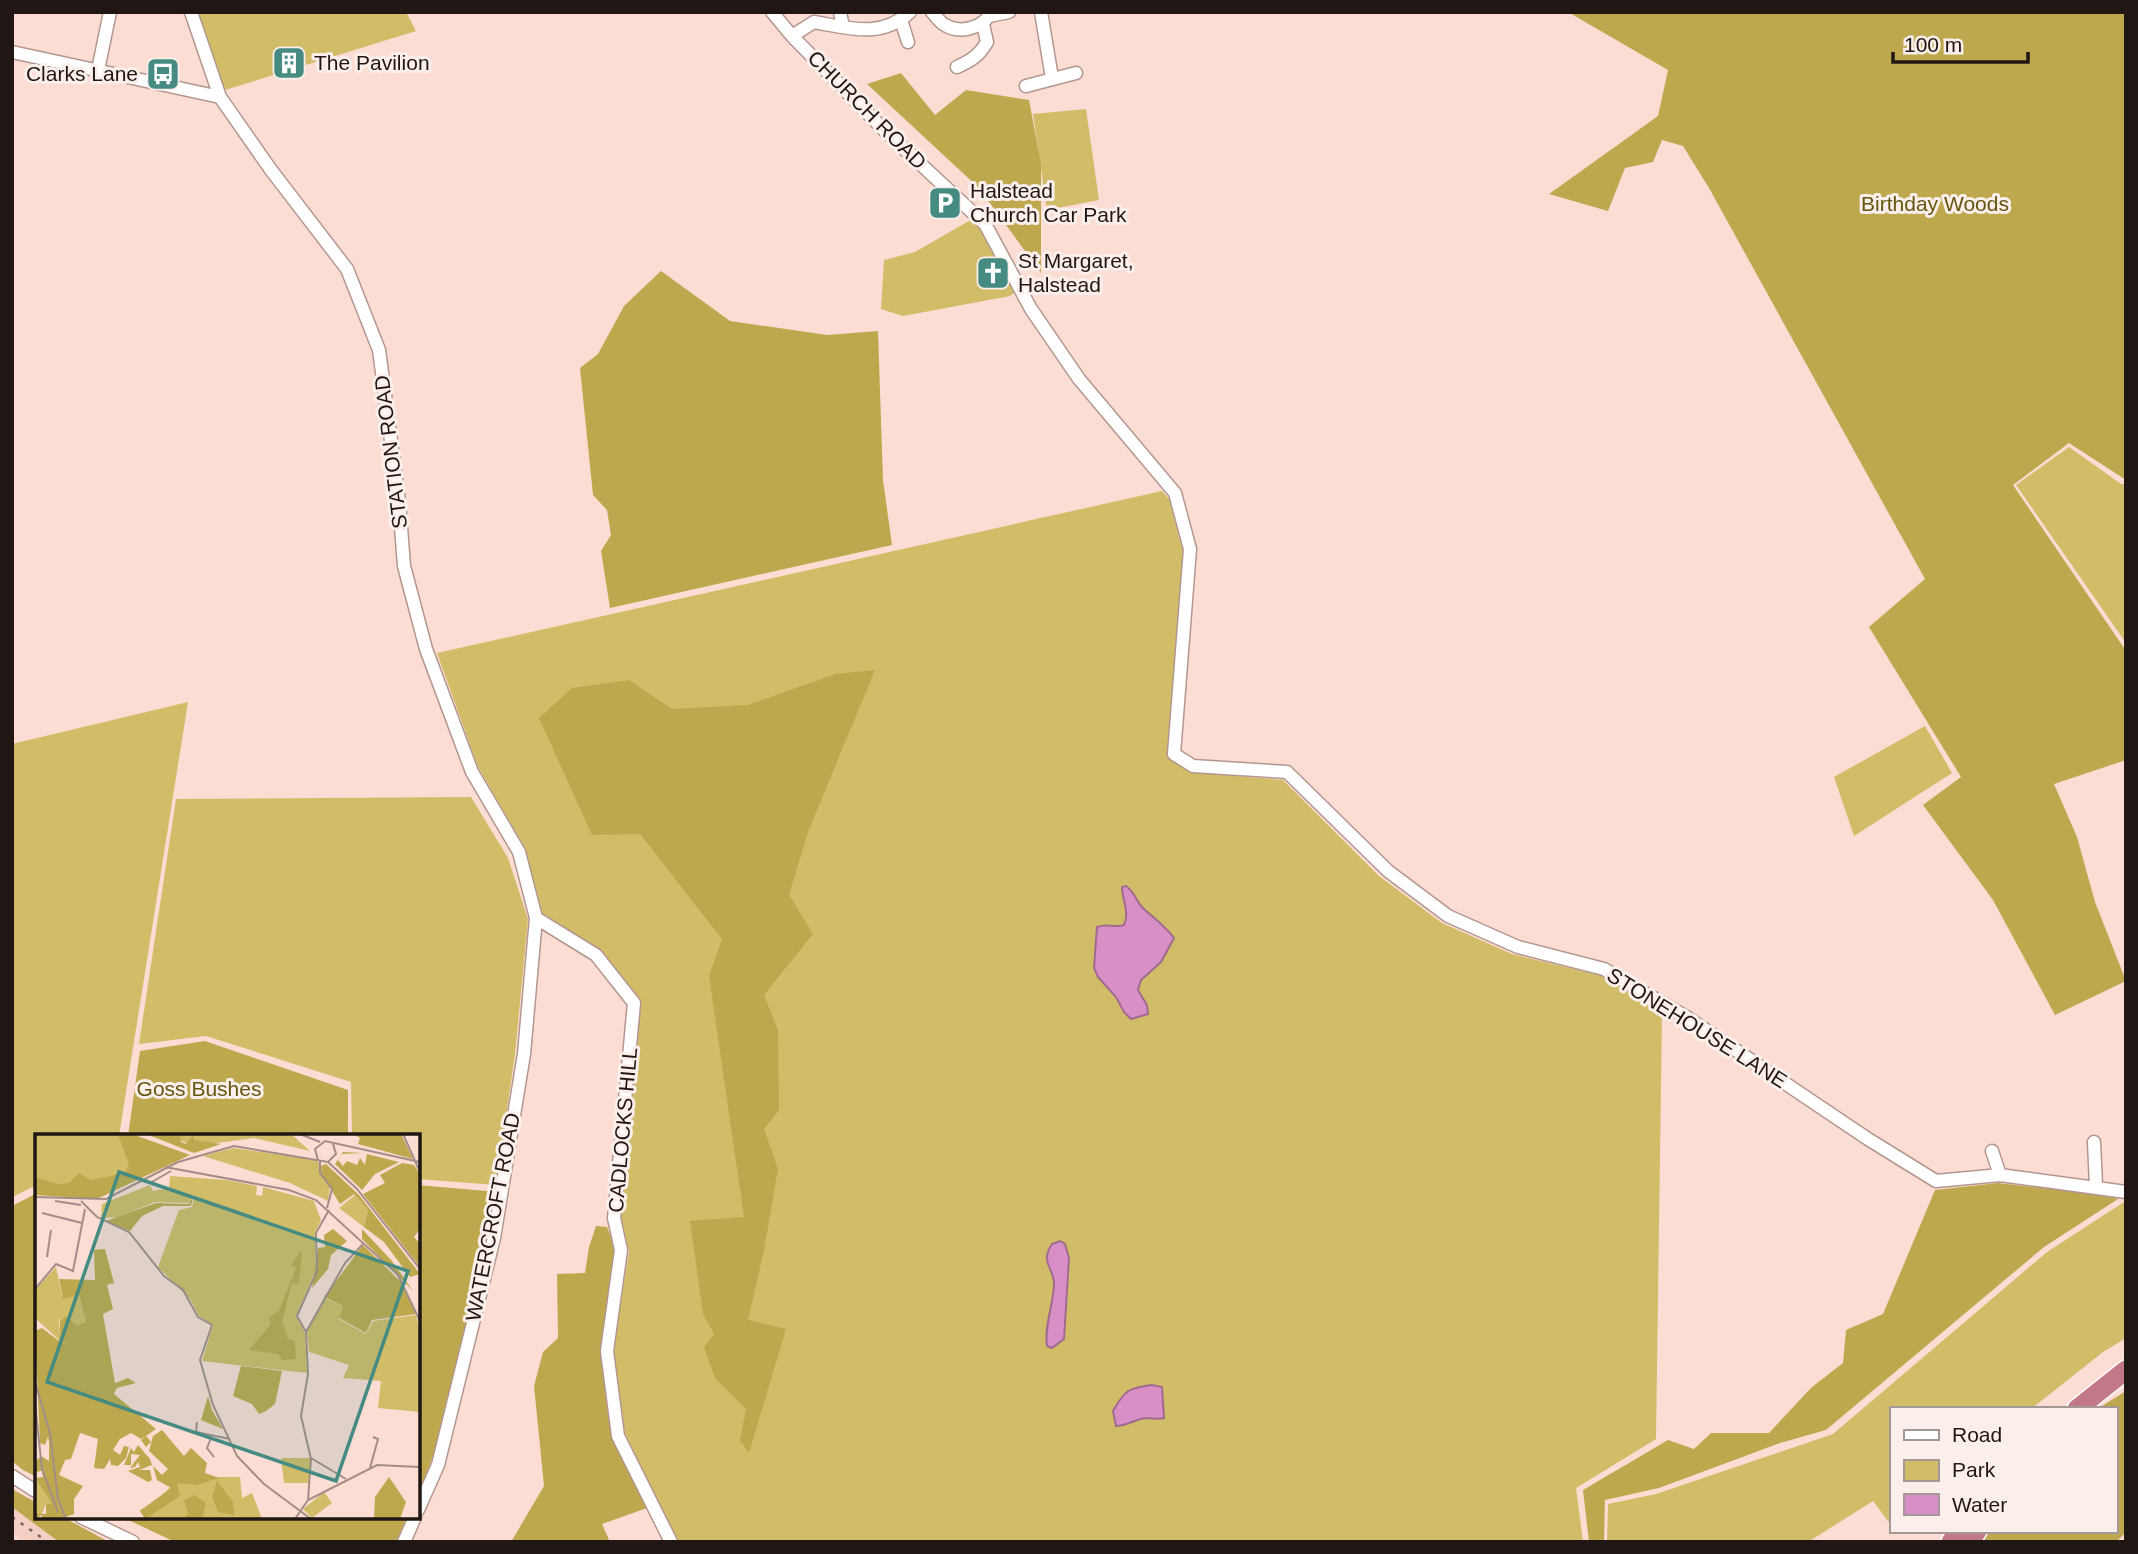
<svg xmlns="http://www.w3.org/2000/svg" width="2138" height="1554" viewBox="0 0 2138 1554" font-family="Arial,sans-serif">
<rect width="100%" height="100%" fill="#fbddd4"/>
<path fill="#f5cfc4" d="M12 1507 59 1542H24L12 1533Z"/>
<path fill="#d1bc68" d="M194 12H406L416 31 222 91Z
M1086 109 1099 200 1047 210 1033 114Z
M974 218 983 227 1015 292 1010 296 903 316 881 309 884 260 915 252Z
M2069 447 2121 484H2126V643L2016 485Z
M1162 491 1169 499 1183 551 1167 757 1190 772 1283 780 1379 876 1442 923 1512 954 1602 976 1662 1013 1656 1439 1576 1488 1583 1542H677L625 1433 613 1351 629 1251 620 1217 640 1000 598 948 542 913 525 848 478 767 437 653Z
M188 702 119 1136H37V1185L12 1197V744Z
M1925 726 1952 773 1854 836 1834 777Z
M471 797 508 858 528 919 515 1054 496 1185 418 1179V1136H352L351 1082 206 1036 139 1044 176 799Z
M2124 1202H2126V1338L2103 1352 2031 1409H1891V1525L1873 1501 1808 1542H1607L1608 1504 1656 1494 1833 1434 2047 1252Z"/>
<path fill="#bea84d" d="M1568 12H2126V480L2069 443 2013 485 2124 648H2126V760L2054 784 2077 837 2095 902 2126 981 2055 1015 1993 900 1923 805 1961 777 1869 627 1925 579 1709 188 1683 146 1662 140 1653 162 1625 168 1608 211 1549 194 1658 116 1668 70Z
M901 73 935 115 966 90 1029 100 1041 164V273L979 188 867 84Z
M661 271 730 321 827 335 878 331 883 480 892 545 610 608 601 551 611 535 607 510 593 495 580 368 598 354 624 306Z
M875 670 808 832 789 895 813 934 764 995 778 1030 779 1110 764 1129 778 1169 764 1250 748 1320 786 1329 749 1453 740 1440 746 1409 715 1378 704 1347 714 1334 703 1314 690 1221 744 1217 709 976 722 939 640 834 592 835 539 718 572 688 629 680 672 709 748 705 835 674Z
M205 1041 348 1090V1136H128L140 1051Z
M1998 1183 2094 1194 2118 1199 2044 1247 1826 1430 1780 1443 1659 1488 1605 1500 1604 1542H1589L1583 1490 1668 1440 1694 1449 1711 1433H1769L1812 1387 1843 1363 1846 1330 1883 1314 1935 1190Z
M418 1185 498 1192C476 1289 459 1402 418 1493Z
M37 1193V1477L23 1470 12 1461V1206Z
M596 1226 607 1227 616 1250 601 1343 608 1391 647 1508 602 1524 610 1542H511L544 1486 534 1386 543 1352 558 1338 557 1274 585 1273 589 1247Z
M2126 1391V1532L2116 1542H1979L1986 1531H2115V1409H2097Z
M12 1489 37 1503V1517H63L109 1542H59L12 1507Z
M122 1517H407L396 1542H175Z"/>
<path fill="#d88fc5" stroke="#a16b90" stroke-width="2" d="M1126 886C1135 892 1136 902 1144 909 1155 919 1165 926 1174 938L1161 962 1141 980 1138 990 1147 1005 1148 1014 1131 1019 1124 1012 1116 997 1098 977 1094 968 1097 927C1107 923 1115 928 1124 925 1130 913 1122 900 1122 887Z
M1060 1241 1065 1244 1069 1258 1064 1339 1052 1348 1047 1346C1044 1327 1053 1305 1054 1286 1055 1267 1039 1264 1052 1244Z
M1152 1385 1162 1387 1164 1418C1157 1420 1153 1418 1146 1418 1135 1419 1127 1426 1116 1426L1113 1411C1125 1390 1128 1388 1152 1385Z"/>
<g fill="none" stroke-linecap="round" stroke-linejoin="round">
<defs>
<path id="minor" d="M191 12 220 97 271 170 347 269 379 350 399 501 404 566 426 649 472 772 519 852 536 918 524 1054 494 1238 438 1465 418 1510
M772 12 792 36 884 130 985 224 1031 309 1079 379 1175 493 1190 549 1174 754 1193 766 1287 772 1388 871 1448 916 1518 947 1604 969 1688 1018 1868 1139 1936 1181 2000 1175 2126 1192
M840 12 843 27
M932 12C936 16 940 23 945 25 960 34 980 28 989 16L1009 12
M1041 12 1052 78
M901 20 908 42
M792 36 814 22C849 28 881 39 910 12
M12 52 220 97
M957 67C970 61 979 56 987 42L983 24
M98 70 110 12
M1026 86 1076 73
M536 918 596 955 634 1003 614 1218 621 1250 607 1351 618 1436 671 1542
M2094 1142 2096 1186
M1992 1151 2000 1175
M12 1476 37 1492
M81 1517 133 1542
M404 1542 415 1517"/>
<path id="highway" d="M2077 1409 2126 1370
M1951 1542 1959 1531
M1970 1542 1977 1531"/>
</defs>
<use href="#minor" stroke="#b3978f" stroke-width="15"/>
<use href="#highway" stroke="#fff" stroke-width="22"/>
<use href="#minor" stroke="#fff" stroke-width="12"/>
<use href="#highway" stroke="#c37888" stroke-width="19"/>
<path stroke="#786660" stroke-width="2.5" stroke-dasharray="3.5 7" stroke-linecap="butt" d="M12 1517 48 1542"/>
</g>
<defs>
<symbol id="building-square" viewBox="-11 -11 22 22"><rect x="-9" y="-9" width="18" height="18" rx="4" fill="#458b82" stroke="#fbefeb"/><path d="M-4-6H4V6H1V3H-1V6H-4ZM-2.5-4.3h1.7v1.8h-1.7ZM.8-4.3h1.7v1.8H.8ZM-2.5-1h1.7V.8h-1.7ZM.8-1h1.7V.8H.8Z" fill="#fff"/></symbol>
<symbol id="bus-square" viewBox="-11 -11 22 22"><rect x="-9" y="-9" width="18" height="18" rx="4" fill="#458b82" stroke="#fbefeb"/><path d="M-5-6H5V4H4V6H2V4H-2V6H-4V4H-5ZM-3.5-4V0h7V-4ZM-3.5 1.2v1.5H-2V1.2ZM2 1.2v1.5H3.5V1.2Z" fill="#fff"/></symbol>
<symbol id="parking-square" viewBox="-11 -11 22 22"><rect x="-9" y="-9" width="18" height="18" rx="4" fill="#458b82" stroke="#fbefeb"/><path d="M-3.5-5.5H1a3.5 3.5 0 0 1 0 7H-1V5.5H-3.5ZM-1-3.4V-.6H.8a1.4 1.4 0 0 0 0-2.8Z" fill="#fff"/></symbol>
<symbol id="church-square" viewBox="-11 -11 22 22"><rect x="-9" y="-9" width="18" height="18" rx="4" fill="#458b82" stroke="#fbefeb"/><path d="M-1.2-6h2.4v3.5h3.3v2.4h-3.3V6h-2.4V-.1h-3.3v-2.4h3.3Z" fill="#fff"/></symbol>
</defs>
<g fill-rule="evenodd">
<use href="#building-square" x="270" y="44" width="38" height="38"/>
<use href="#bus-square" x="144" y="55" width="38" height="38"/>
<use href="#parking-square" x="926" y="184" width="38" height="38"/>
<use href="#church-square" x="974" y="254" width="38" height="38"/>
</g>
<g text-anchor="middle" stroke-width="6" stroke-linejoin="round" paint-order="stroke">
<g font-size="21" fill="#201613" stroke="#fbefeb" text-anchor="start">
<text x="314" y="70">The Pavilion</text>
<text x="138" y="81" text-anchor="end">Clarks Lane</text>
<text x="970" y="198">Halstead<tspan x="970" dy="24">Church Car Park</tspan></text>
<text x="1018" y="268">St Margaret,<tspan x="1018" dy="24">Halstead</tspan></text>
</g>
<g font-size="21" fill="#201613" stroke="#fbefeb">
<text transform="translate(867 110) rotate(45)" y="7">CHURCH ROAD</text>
<text transform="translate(391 452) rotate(-97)" y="7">STATION ROAD</text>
<text transform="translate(1697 1028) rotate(32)" y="7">STONEHOUSE LANE</text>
<text transform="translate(623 1130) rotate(-85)" y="7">CADLOCKS HILL</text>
<text transform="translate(493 1217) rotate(-79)" y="7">WATERCROFT ROAD</text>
</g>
<g font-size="21" fill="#64550f" stroke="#fbefeb">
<text x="1935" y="211">Birthday Woods</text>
<text x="199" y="1096">Goss Bushes</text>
</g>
</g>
<g transform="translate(35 1134)">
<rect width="385" height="385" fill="#fbddd4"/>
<path d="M0 0H96L119 36 0 61ZM127 0H256L275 17 219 4 160 12ZM198 14 282 26 295 52 293 67 255 49 168 22ZM135 42 191 46 222 52 221 61 227 62 228 53 279 67 286 86 280 99 281 136 261 182 270 199 272 239 167 227 178 191 164 182 155 165 123 133 144 76 157 73 159 62 154 69 120 68 83 83 66 84 67 70 115 51 118 57 134 54ZM320 61 333 76 329 93 304 74ZM21 133 27 162 44 161 51 188 42 191 31 182 24 186V206L0 184V156ZM289 164 308 172 304 185 331 200 338 187 381 181 385 197V278L343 274 346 247 308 244 314 231 274 218 272 198ZM246 324H275V349H249ZM183 343H205L207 364 217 359 227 385H110L105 376 121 368 141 347ZM0 344 17 370H11L6 382 0 379ZM289 358 297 369 277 384 268 375Z" fill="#d1bc68"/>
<path d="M83 0H97L155 21 62 65 0 61V43L23 50 34 49 44 39 56 46 90 39 94 30ZM111 0 145 2 146 8 151 10 158 1 159 6 186 10 159 19ZM318 0H366L378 25 323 10 325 4ZM308 18 328 19 307 20 303 26 308 32 312 27 322 31 325 24 330 31 332 20 364 28 340 40 327 56 300 30ZM367 29 379 31 385 40V95L379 103 385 110V133L328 60 350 49 345 41ZM291 30 324 61 385 140 375 143 349 108 329 93 333 76 319 60 305 70 287 41 286 32ZM158 63 156 72H128L107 82 95 97 71 87 121 69 154 70ZM298 95 312 107 296 121 293 135 277 154 283 114 290 113 289 101ZM327 95 357 127 378 157 327 105ZM328 111 366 148 381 180 337 186 331 199 304 184 308 172 289 163ZM70 115 79 149 72 151 78 175 68 180 80 249 93 244 101 249 82 254 79 260 121 295 111 302 116 308 111 313 106 306 111 302 106 305 96 299 85 305 78 316 85 321 89 312 94 313 91 324 83 332 76 331 75 325 69 335 59 334 63 305 45 299 36 325 30 326 24 341 48 352 39 365V380L26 385H7V381L0 385V379L11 380V370H17L0 344 8 343 7 337 0 338V328L6 322 14 327V308L13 303 10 311 5 309 0 197 7 194 24 207 25 186 31 182 42 191 51 188 44 161 28 165 24 145 60 146 59 116ZM267 116 264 150 257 149 247 187 253 205 260 207 261 225 247 226 243 220 214 216 236 190 234 183 244 177 261 134 256 131ZM206 232 247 237 240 270 231 277 224 280 217 270 198 262ZM173 262 177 276 188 295 166 286ZM127 296 149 322 156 314 172 329 170 339 184 344 162 351 142 349 145 362 110 385 105 377 136 354 122 346 118 332 127 341 133 335 114 317 118 302ZM103 311 115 325 117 331 104 336H115L117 346 113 348 93 337 105 333 103 328 100 333 95 334 105 321 96 320V331H89L96 314 99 318ZM354 343 371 368 365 385H339L340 363ZM182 347 198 368 199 381 183 378 177 363ZM160 361 171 369 167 385H149L153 379 149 366Z" fill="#bea84d"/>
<path fill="none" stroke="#a38d87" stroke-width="2" d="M265 0 285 8M368 0 385 38M283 26 280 15 290 7 385 28M285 27V39L297 55 292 74M293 28 322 55 385 135M130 33 254 56 281 66 363 141 385 187M115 49 136 37M0 63 71 65 143 28 199 12 293 28 301 20 298 10M20 67 46 71M46 67 62 83 94 98 129 142 148 156 163 183 177 191 165 226 178 271 202 322 229 350 276 385M7 79 47 89M12 123 16 96M0 155 21 130 38 137 50 75M271 198 262 182 282 137 281 99 294 76M0 248 15 299 23 365 31 385M0 269 7 335 23 378M162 288 161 298 195 305M176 304 172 314 179 323M276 324 311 345M335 334 343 305 338 303M273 366 276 325 266 282 273 240 271 198 310 129 329 109M260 385 273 366 342 331 385 333"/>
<path fill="#458b82" fill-opacity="0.15" stroke="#458b82" stroke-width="3.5" d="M84 38 373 137 301 347 12 248Z"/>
<rect width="385" height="385" fill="none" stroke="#201613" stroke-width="3.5"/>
</g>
<rect width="2138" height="1554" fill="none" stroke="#201613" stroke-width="28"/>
<rect x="1890" y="1407" width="228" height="126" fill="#fbefeb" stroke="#a39895" stroke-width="2"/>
<rect x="1904" y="1430" width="35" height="10" fill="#ffffff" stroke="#a39895" stroke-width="2"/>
<text x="1952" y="1442" font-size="21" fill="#201613">Road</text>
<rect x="1904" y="1460" width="35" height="21" fill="#d1bc68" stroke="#a39895" stroke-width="2"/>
<text x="1952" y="1477" font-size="21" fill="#201613">Park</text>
<rect x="1904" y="1494" width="35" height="21" fill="#d88fc5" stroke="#a39895" stroke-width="2"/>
<text x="1952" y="1512" font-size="21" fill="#201613">Water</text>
<path d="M1893 52v10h135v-10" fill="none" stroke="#201613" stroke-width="3.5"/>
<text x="1904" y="52" font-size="21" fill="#201613" stroke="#fbefeb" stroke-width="5" paint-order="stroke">100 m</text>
</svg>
